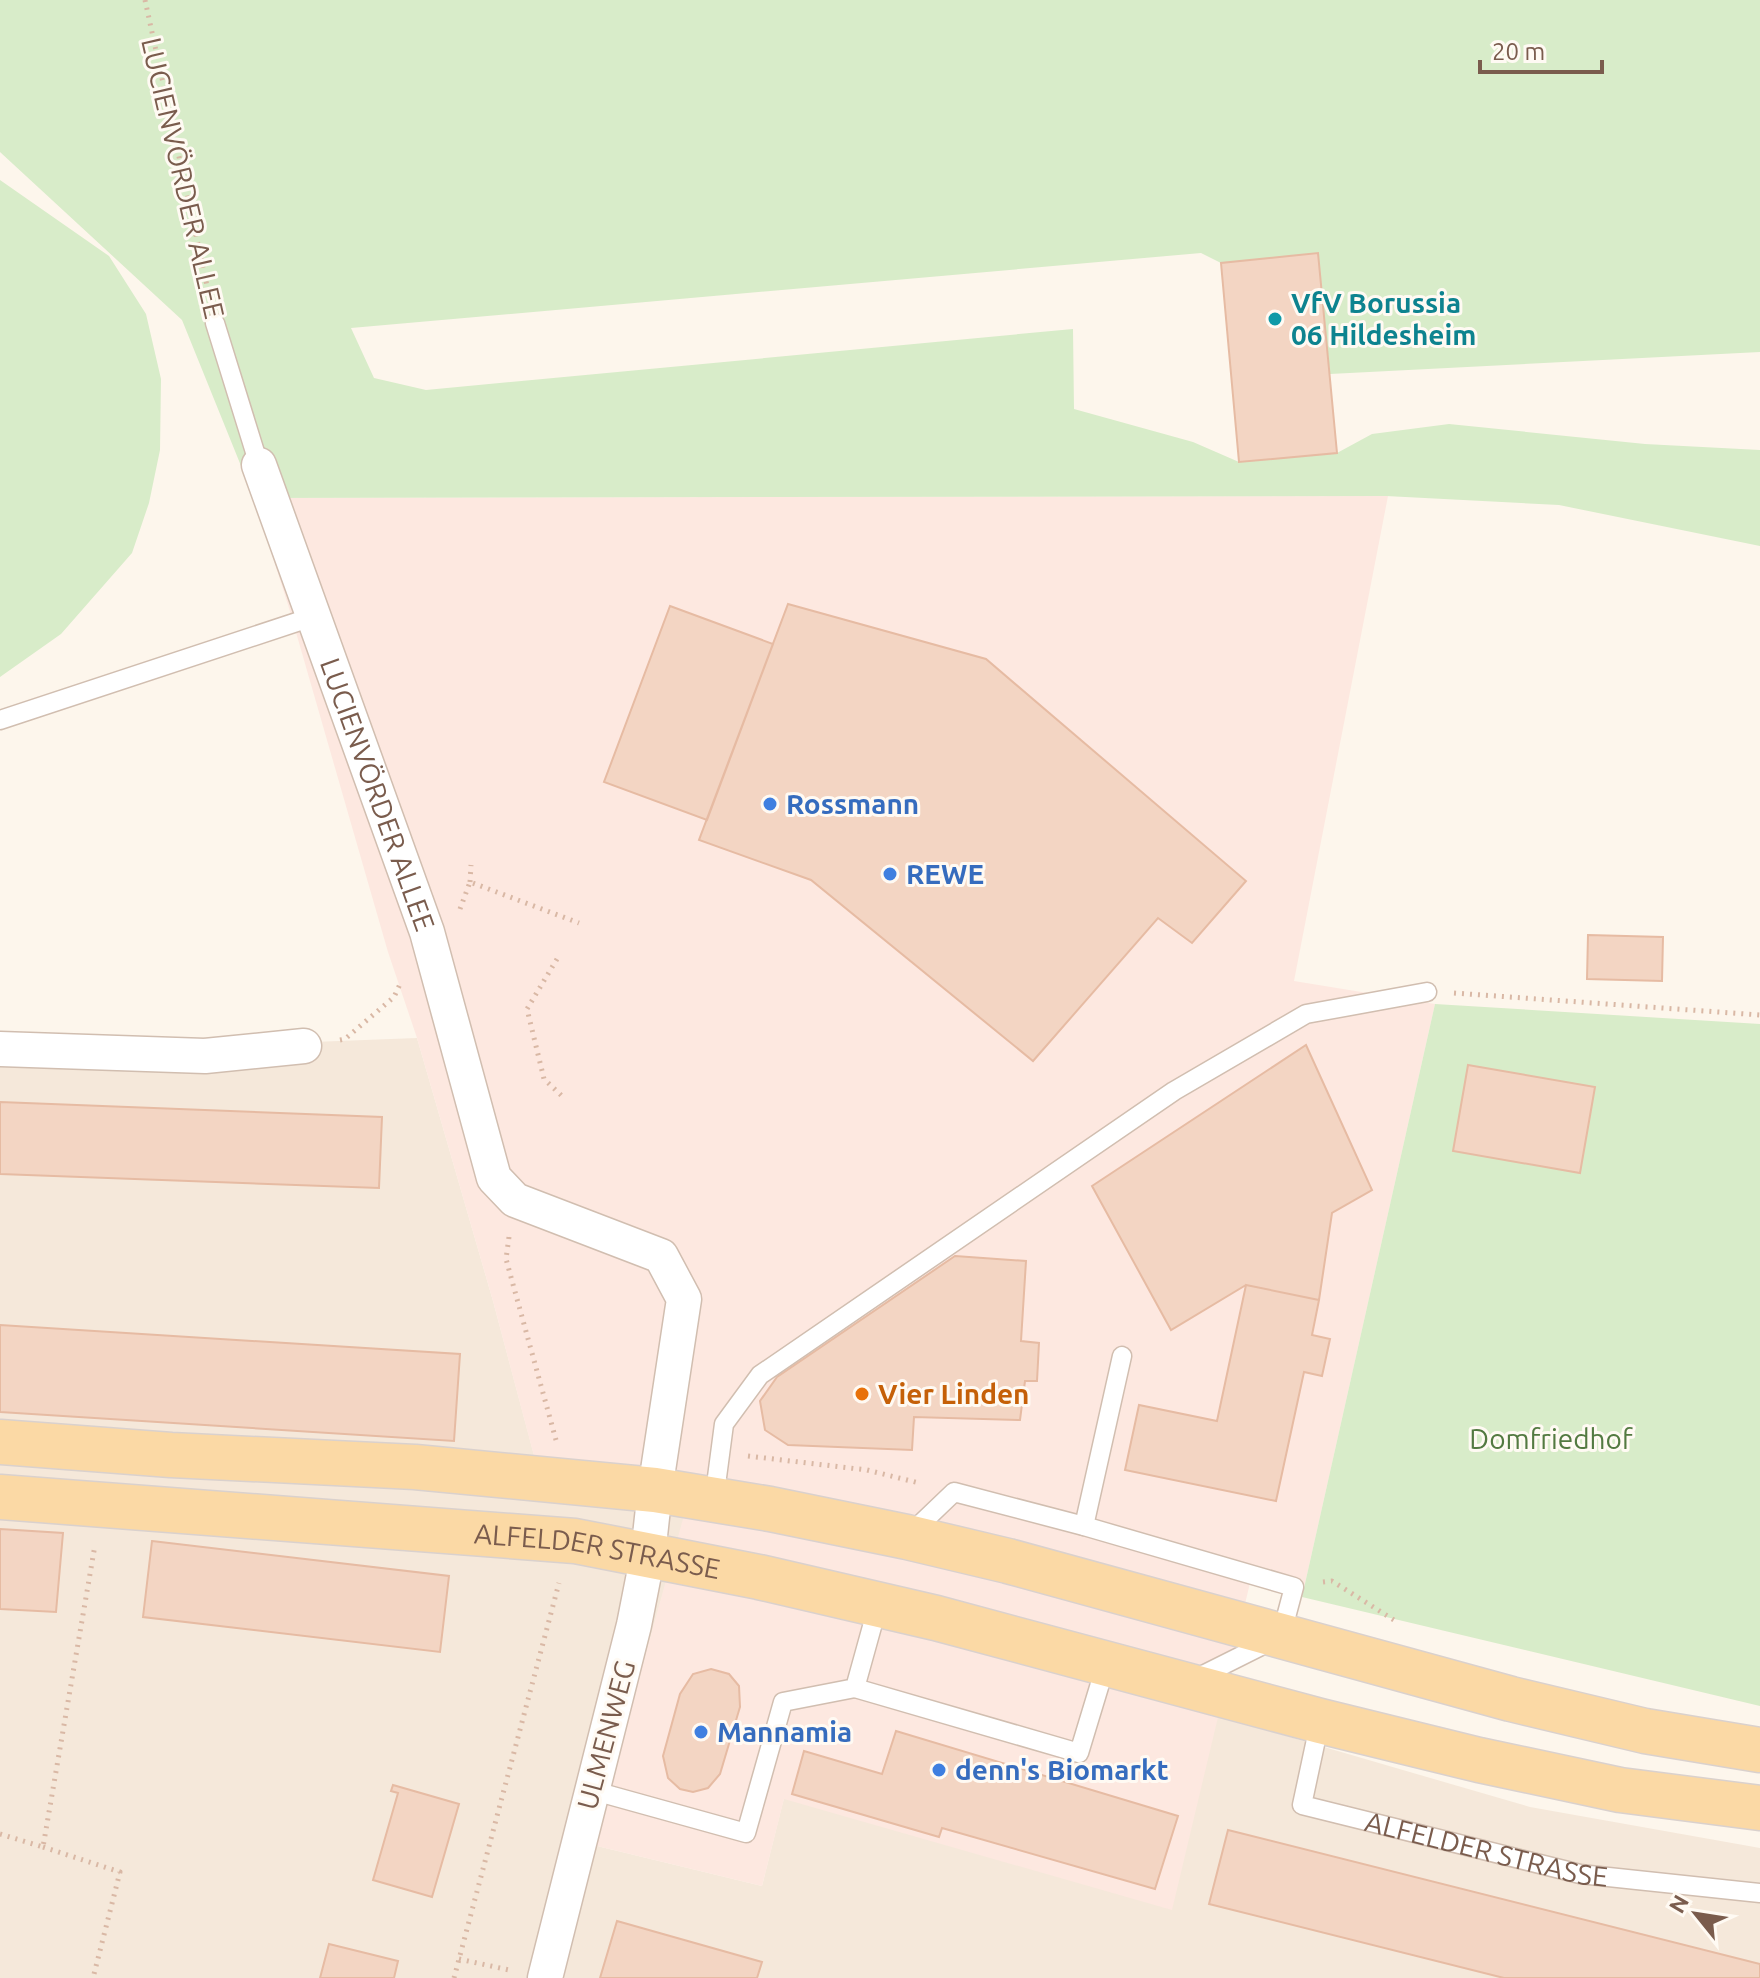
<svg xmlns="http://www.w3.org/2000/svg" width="1760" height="1978" viewBox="0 0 1760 1978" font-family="Ubuntu,sans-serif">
<rect width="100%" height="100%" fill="#fdf6ec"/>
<path fill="#f5e8da" d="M417 1038 493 1301 543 1489 687 1507 593 1845 762 1886 803 1722 860 1612 1530 1807 1760 1848V1978H0V1045L206 1046Z"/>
<path fill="#fde8e0" d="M1388 496 1294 981 1435 1004 1302 1597 1250 1583 1172 1910 784 1799 762 1886 593 1845 686 1508 543 1490 493 1301 417 1038 388 952 289 608 254 498Z"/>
<path fill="#d8ecc9" d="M0 0H1760V352L1330 374 1318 253 1221 263 1201 253 351 328 374 378 426 390 1073 329 1074 409 1193 442 1239 462 1337 453 1372 434 1449 424 1645 444 1760 450V546L1559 505 1386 496 254 498 182 320 0 152Z
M0 180 109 256 146 314 161 379 160 450 149 503 132 553 61 634 0 677Z
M1435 1004 1760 1024V1706L1302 1597Z"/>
<path fill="#f3d5c3" stroke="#e6bba3" stroke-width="2" d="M1318 253 1337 453 1239 462 1221 263Z
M788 604 986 659 1246 881 1192 943 1158 918 1033 1061 811 880 699 840Z
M670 606 773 644 707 820 604 782Z
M1588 935 1663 937 1662 981 1587 979Z
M1306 1045 1372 1190 1332 1213 1319 1300 1246 1285 1171 1330 1092 1186Z
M1468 1065 1595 1087 1580 1173 1453 1151Z
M0 1102 382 1117 379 1188 0 1174Z
M955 1256 1026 1261 1021 1341 1039 1343 1037 1381H1025L1020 1420 914 1417 912 1450 788 1445 765 1430 760 1401 777 1377Z
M1246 1285 1319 1300 1312 1335 1330 1339 1322 1376 1304 1372 1276 1501 1125 1470 1139 1405 1217 1421Z
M0 1325 460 1354 454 1441 0 1412Z
M0 1529 63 1533 56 1612 0 1609Z
M152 1541 449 1576 440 1652 143 1617Z
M711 1669 729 1674 739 1686 740 1707 720 1774 708 1788 693 1792 680 1789 668 1778 663 1756 680 1694 693 1674Z
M896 1731 1178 1816 1155 1889 942 1828 939 1837 792 1794 804 1751 882 1774Z
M393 1785 459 1804 432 1897 373 1880 398 1793 391 1791Z
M1228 1830 1760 1964V1978H1504L1209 1904Z
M617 1921 762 1962 757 1978H600Z
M329 1944 398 1961 394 1978H320Z"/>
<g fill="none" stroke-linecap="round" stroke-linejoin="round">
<defs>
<g id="service">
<path d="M215 323 259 465"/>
<path d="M0 720 312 617"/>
<path d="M714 1500 724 1424 760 1375 1174 1091 1306 1014 1427 992"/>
<path d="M1084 1526 1122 1356"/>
<path d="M908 1536 954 1492 1084 1526 1294 1587 1281 1636 1193 1680"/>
<path d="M855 1688 1079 1753 1106 1664"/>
<path id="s1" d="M1320 1721 1302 1805 1580 1874 1760 1893"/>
<path d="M591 1790 746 1833 783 1702 855 1688 878 1605"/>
</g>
<g id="minor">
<path id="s2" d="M259 465 427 932 494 1178 515 1200 661 1256 684 1299 655 1490 648 1554 634 1625 545 1978"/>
<path d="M0 1049 205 1056 304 1046"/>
</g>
<g id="primary">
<path d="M0 1442 171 1455 415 1467 655 1490 770 1509 907 1537 1008 1561 1511 1699 1645 1731 1760 1750"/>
<path id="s3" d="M0 1497 575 1541 759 1577 936 1618 1320 1721 1479 1760 1620 1790 1760 1808"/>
</g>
</defs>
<use href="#service" stroke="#d1beb0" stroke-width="21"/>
<use href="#minor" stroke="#d1beb0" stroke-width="37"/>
<use href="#primary" stroke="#dad1cd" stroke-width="47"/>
<path stroke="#d9b8a5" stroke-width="5" stroke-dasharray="2 6" stroke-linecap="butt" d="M145 0 209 295
M470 882 471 865
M460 909 470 882 579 923
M557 959 527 1009 544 1079 564 1098
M1454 993 1760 1015
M340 1040 345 1039 394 997 401 982
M509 1237 506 1259 556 1440
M748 1456 867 1470 919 1483
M1323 1582 1332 1581 1394 1620
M0 1834 43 1847 95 1545
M43 1847 120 1872 93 1978
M459 1959 509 1970
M454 1978 559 1583"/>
<use href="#service" stroke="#fff" stroke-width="18"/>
<use href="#minor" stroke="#fff" stroke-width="34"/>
<use href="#primary" stroke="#fbd9a5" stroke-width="44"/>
</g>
<circle fill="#0f9aa8" stroke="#fffaf3" stroke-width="3" cx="1275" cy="319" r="8"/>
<g fill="#3f7fe0" stroke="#fffaf3" stroke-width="3">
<circle cx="770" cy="804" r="8"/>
<circle cx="890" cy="874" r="8"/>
<circle cx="701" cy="1732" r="8"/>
<circle cx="939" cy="1770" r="8"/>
</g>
<circle fill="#e8710a" stroke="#fffaf3" stroke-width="3" cx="862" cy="1394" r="8"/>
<g text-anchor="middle" stroke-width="6" stroke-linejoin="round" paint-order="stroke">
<g font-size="28" fill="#7a5c4d" stroke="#fffaf3">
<text transform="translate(183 178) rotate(77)" y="10">LUCIENVÖRDER ALLEE</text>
<text dy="10" stroke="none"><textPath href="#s2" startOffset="350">LUCIENVÖRDER ALLEE</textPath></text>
<text dy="10" stroke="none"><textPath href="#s3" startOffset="600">ALFELDER STRASSE</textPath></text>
<text transform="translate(606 1735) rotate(-75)" y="10">ULMENWEG</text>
<text dy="10" stroke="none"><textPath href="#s1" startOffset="276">ALFELDER STRASSE</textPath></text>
</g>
<g font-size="28" font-weight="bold" fill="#0d838f" stroke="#fffaf3" text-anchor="start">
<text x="1291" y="313">VfV Borussia<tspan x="1291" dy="32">06 Hildesheim</tspan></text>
</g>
<g font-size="28" font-weight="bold" fill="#366cbe" stroke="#fffaf3" text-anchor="start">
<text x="786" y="814">Rossmann</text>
<text x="906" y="884">REWE</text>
<text x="717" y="1742">Mannamia</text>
<text x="955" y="1780">denn's Biomarkt</text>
</g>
<g font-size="28" font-weight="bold" fill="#c56008" stroke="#fffaf3" text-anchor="start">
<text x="878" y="1404">Vier Linden</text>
</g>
<g font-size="28" fill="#537a41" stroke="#fffaf3">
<text x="1551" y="1449">Domfriedhof</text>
</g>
</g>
<g transform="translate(1696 1914) rotate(300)" stroke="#fffaf3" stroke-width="6" paint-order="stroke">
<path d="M0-6L14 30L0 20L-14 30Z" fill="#7a5c4d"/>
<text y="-12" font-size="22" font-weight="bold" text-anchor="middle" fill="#7a5c4d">N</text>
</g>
<path d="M1480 60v12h122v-12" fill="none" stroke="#7a5c4d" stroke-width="4"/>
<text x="1492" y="60" font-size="24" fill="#7a5c4d" stroke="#fffaf3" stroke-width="6" paint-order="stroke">20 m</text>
</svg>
